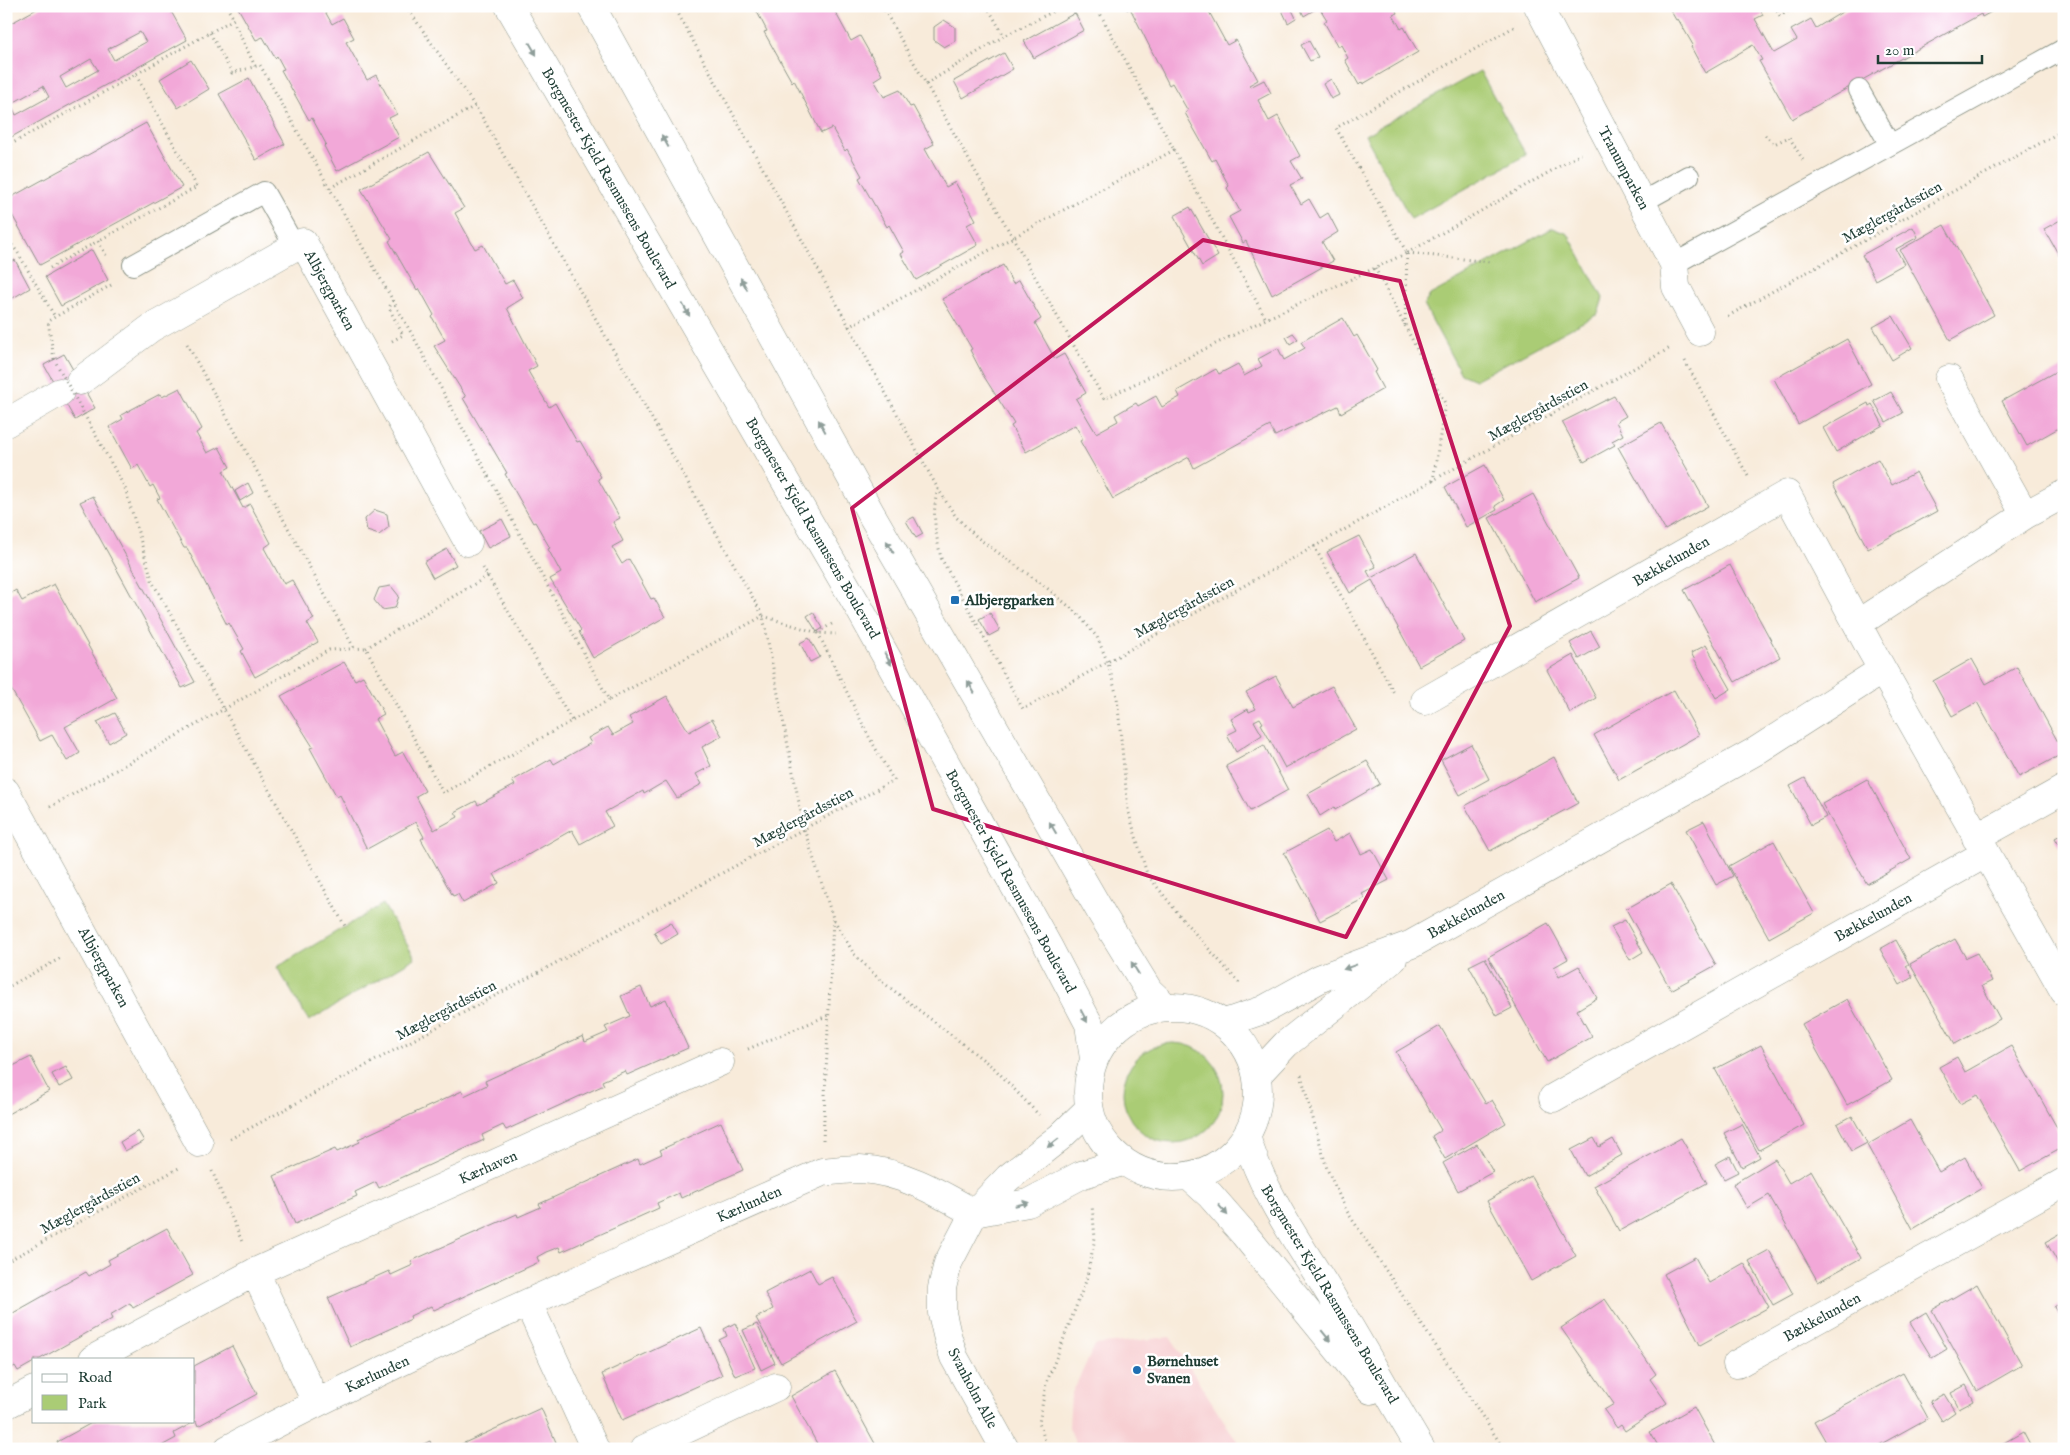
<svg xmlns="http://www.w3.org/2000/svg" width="2070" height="1455" viewBox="0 0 2070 1455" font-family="'IM FELL English',serif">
<rect width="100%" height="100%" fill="#fff"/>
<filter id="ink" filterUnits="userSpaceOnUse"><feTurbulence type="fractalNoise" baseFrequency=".02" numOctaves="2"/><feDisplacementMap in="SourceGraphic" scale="10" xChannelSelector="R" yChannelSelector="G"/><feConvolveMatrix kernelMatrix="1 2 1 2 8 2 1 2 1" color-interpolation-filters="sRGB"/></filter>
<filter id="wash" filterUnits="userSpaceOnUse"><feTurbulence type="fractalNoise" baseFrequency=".0096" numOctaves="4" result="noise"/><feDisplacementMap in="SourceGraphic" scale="20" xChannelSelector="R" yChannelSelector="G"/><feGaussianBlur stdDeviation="1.12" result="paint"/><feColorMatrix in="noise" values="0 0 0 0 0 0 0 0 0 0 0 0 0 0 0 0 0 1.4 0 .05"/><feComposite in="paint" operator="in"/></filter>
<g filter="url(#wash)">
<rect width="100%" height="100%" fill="#f8ebda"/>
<path fill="#f7cfd2" d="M1170 1337 1242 1449H1078L1069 1427 1071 1395 1095 1345Z"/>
<path fill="#aacc75" stroke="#648454" d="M1480 71 1526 155 1411 219 1365 135Z
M1553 228 1568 234 1603 298 1598 314 1475 380 1461 374 1424 305 1430 295Z
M383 904 415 958 309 1021 277 967Z
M1123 1093a50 50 0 1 1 100 0a50 50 0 1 1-100 0Z"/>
<g id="blocks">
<path fill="#f2a8d8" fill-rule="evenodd" d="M42 6H168L187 40 6 140V26ZM140 32 146 42 114 60 108 49ZM91 59 98 70 66 88 60 77ZM43 86 49 97 16 115 11 104Z
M237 6H322L332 24 343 18 354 38 346 42 367 80 376 75 397 114 389 118 399 137 337 171 324 146 326 144 312 118 309 120 281 70 284 69 277 56 275 58 263 37 256 40Z
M754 6H832L851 41 860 36 882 75 874 80 884 97 900 90 910 107 913 106 934 144 925 149 946 187 955 182 976 220 967 225 978 245 916 280 901 254 904 252 889 225 887 227 859 178 862 176 847 149 845 151 832 128 821 133 794 80 792 82 764 32 767 31Z
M1126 6H1210L1207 8 1227 45 1236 40 1258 80 1249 85 1250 87 1264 80 1271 93 1258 100 1269 121 1278 116 1300 156 1291 161 1302 179 1290 185 1301 204 1309 199 1320 218 1328 213 1338 232 1322 242 1333 261 1272 295 1246 241 1243 243 1229 217 1240 211 1227 188 1229 186 1215 159 1212 161 1185 113 1188 111 1172 83 1169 85 1130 8 1127 10Z
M1283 6H1290L1296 18 1288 23 1281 8Z
M1299 6H1394L1397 13 1393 15 1401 29 1404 27 1418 52 1363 84 1362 82 1359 85 1345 60 1348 58 1341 45 1338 47 1324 22 1327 20 1319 7 1304 16Z
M1668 6H1758L1763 15 1755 19 1774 53 1797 40 1791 30 1811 19 1816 28 1852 6H2002L1982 17 1981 14 1792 119 1759 61 1762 60 1753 45 1705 73 1691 47 1693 45 1678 19 1676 20Z
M1075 13 1084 30 1034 58 1024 41Z
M944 20 955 27V41L944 47 934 40V27Z
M1309 41 1318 57 1310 61 1301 45Z
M1004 53 1013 69 963 98 954 81Z
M191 60 209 89 178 108 160 79Z
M249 78 285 144 256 160 219 94Z
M1331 79 1339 95 1331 99 1323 84Z
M146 123 182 187 40 265 6 204V200Z
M429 152 464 208 455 213 475 249 483 245 505 284 513 280 523 298 507 308 537 366 528 371 549 407 555 403 577 442 580 441 601 477 598 479 620 518 613 522 623 541 612 547 622 564 629 559 651 599 654 598 665 617 593 658 579 632 581 630 550 579 561 573 548 549 550 548 535 522 533 523 505 474 507 473 463 398 466 397 434 346 445 340 432 317 434 315 419 288 417 290 389 241 392 239 361 189Z
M1190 207 1218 256 1202 266 1174 216Z
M2064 218V264L2044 229Z
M1944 225 1994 315 1950 340 1900 250Z
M1913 227 1918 237 1896 249 1904 264 1875 280 1862 255Z
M92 250 108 280 61 306 45 277Z
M15 260 30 288 6 302V265Z
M1003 265 1013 284 1019 280 1041 319 1035 323 1055 359 1064 354 1086 393 1076 399 1096 433 1118 421 1115 415 1136 403 1138 406 1156 396 1162 407 1180 397 1177 391 1216 369 1219 374 1238 364 1244 376 1262 366 1258 359 1278 348 1284 360 1305 348 1301 342 1343 318 1354 337 1357 335 1377 370 1374 372 1383 389 1341 413 1338 406 1275 436 1270 426 1194 468 1189 457 1113 499 1080 441 1083 439 1075 425 1026 452 1011 426 1014 424 983 375 970 350 972 349 942 299Z
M1893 316 1912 348 1892 360 1873 327Z
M1293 333 1298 339 1290 344 1286 337Z
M1847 339 1871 384 1798 424 1774 379Z
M64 354 95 408 75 420 44 365Z
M2064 367V425L2027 446 2002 401Z
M180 388 202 429 196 433 207 453 219 447 230 467 223 471 243 508 250 504 271 543 264 548 284 584 292 580 314 619 307 623 318 642 255 677 241 651 244 649 229 623 227 625 187 548H184L157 499 160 498 153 485 150 487 138 465 132 469 109 427 123 419 121 415 160 394 162 397Z
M1891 392 1903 413 1886 422 1874 401Z
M1614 396 1626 416 1616 422 1623 435 1612 441 1615 445 1584 462 1562 422Z
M1868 403 1869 406 1872 404 1883 425 1836 452 1823 428Z
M1661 423 1708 506 1665 530 1618 447Z
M1878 459 1892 485 1916 472 1937 511 1868 549 1833 484Z
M1485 465 1504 500 1495 506 1497 510 1466 527 1445 487Z
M248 483 253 493 240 501 235 491Z
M1533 494 1579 578 1535 602 1489 518Z
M93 496 195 682 182 688 80 502Z
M375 510 387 514 389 527 379 535 367 531 365 519Z
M914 517 923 534 916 538 906 521Z
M502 519 511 536 488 548 479 531Z
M1359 536 1376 567 1367 571 1371 578 1416 553 1464 641 1419 666 1372 580 1350 593 1327 552Z
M447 549 456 565 433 578 424 562Z
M1730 565 1780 657 1735 682 1684 590Z
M54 584 117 698 65 727 80 753 67 761 52 735 40 741 6 680V596L16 590 22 601Z
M391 586 399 596 395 608 382 610 374 600 379 588Z
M813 612 823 628 817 632 807 616Z
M990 613 1000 630 989 636 979 619Z
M1591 631 1600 647 1579 659 1570 643Z
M809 638 820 657 810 662 800 643Z
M1706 645 1731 689 1716 698 1691 653Z
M1573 655 1596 698 1570 713 1547 670Z
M1972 659 1986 684 2017 667 2064 753 2019 777 1977 702 1952 716 1933 681Z
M344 662 355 680 363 676 384 714 375 719 395 756 403 752 425 791 416 796 434 830 458 817 455 812 476 801 478 805 515 785 512 781 551 759 554 764 591 743 588 738 608 727 613 735 633 724 629 717 667 696 689 732 712 719 722 736 702 747 711 766 696 774 702 784 677 798 666 781 644 794 643 791 605 812 613 826 580 844 572 830 494 874 499 883 463 903 458 894 453 896 421 839 424 837 416 822 367 849 340 795 337 797 310 748 313 747 281 696Z
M1276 676 1293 707 1332 686 1356 729 1285 768 1261 724 1263 723 1260 718 1254 721 1262 735 1236 752 1227 735 1237 730 1231 719 1248 709 1249 712 1256 709 1246 692Z
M1674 690 1699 735 1619 780 1594 735Z
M115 713 126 733 109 743 97 722Z
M1471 744 1489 779 1460 795 1441 760Z
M1264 745 1288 790 1250 811 1226 766Z
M1554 757 1578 803 1490 851 1465 806Z
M1367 761 1380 784 1335 810 1334 807 1320 816 1308 794Z
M1805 778 1826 817 1811 825 1790 786Z
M1867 779 1911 859 1867 884 1822 804Z
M1704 821 1733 876 1716 885 1686 830Z
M1327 830 1334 842 1350 833 1361 854 1372 849 1389 880 1362 894 1365 898 1320 921 1284 853Z
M2064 833V853L2055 838Z
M1774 841 1814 913 1769 938 1729 866Z
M1671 884 1716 965 1671 990 1626 909Z
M1625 920 1643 952 1630 960 1611 927Z
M671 922 678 934 661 944 654 932Z
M1548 923 1568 959 1554 967 1559 977 1579 966 1597 998 1577 1010 1592 1037 1547 1062 1488 957Z
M1955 939 1966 958 1977 953 1992 981 1982 986 2000 1019 1955 1044 1910 964Z
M1896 940 1909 964 1906 966 1913 977 1900 985 1880 949Z
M1485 958 1512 1008 1497 1016 1469 966Z
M641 987 650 1006 666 999 688 1048 627 1075 625 1071 602 1081 604 1085 506 1130 503 1125 482 1135 484 1140 379 1188 376 1182 355 1192 357 1196 295 1224 274 1176 335 1149 337 1152 360 1142 358 1139 462 1091 464 1096 487 1085 485 1081 583 1036 585 1042 608 1032 605 1027 630 1016 621 996Z
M1847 999 1892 1080 1847 1105 1802 1024Z
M1440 1026 1486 1104 1492 1100 1506 1123 1445 1159 1432 1136 1441 1130 1396 1052Z
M1761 1045 1804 1125 1759 1150 1715 1069Z
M2011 1046 2064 1140V1147L2020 1171 1977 1095 1960 1104 1939 1067 1957 1057 1965 1072Z
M31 1057 49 1091 6 1115V1058L11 1067Z
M66 1067 73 1080 59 1087 52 1074Z
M1852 1116 1867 1143 1852 1151 1837 1124Z
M1910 1120 1939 1172 1965 1157 1982 1188 1913 1229 1867 1145Z
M721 1122 743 1170 681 1198 679 1193 657 1203 659 1208 561 1252 559 1247 546 1252 537 1257 539 1262 434 1310 431 1306 410 1316 411 1319 350 1347 328 1298 389 1271 391 1275 413 1265 411 1261 517 1214 518 1217 541 1207 539 1204 638 1159 640 1164 662 1154 660 1150Z
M1742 1124 1760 1157 1742 1167 1724 1133Z
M138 1131 144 1141 125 1151 120 1142Z
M1594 1138 1599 1147 1613 1139 1622 1155 1585 1176 1571 1150Z
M1681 1138 1707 1183 1619 1231 1594 1186Z
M1477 1144 1493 1172 1458 1191 1443 1163Z
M1730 1156 1738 1172 1724 1179 1715 1164Z
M1775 1159 1789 1183 1811 1170 1861 1258 1818 1282 1769 1195 1747 1208 1733 1184Z
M1531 1176 1576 1256 1531 1281 1487 1201Z
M167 1228 193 1275 133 1308 130 1303 110 1315 112 1319 40 1359H34V1362L18 1371 15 1366 6 1371V1317L86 1272 89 1276 110 1264 108 1260Z
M2064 1232V1273L2046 1242Z
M1769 1250 1793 1294 1773 1305 1749 1261Z
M1695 1257 1709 1283 1744 1263 1769 1307 1700 1345 1664 1274Z
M810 1269 818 1284 832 1277 857 1321 781 1363 756 1318 773 1309 765 1293Z
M1977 1284 2022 1365 1977 1391 1932 1310Z
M1605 1299 1656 1374 1650 1379 1667 1403 1625 1431 1621 1425 1617 1428 1604 1410 1614 1404 1561 1328Z
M2064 1301V1324L2054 1307Z
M1926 1312 1947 1349 1932 1358 1910 1322Z
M735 1323 755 1368 735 1376 719 1340 727 1336 724 1329Z
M757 1324 775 1363 761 1370 743 1330Z
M701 1328 722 1375 622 1420 602 1374Z
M232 1346 257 1394 198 1426 196 1421 174 1433 176 1438 156 1449H55L59 1447 57 1442 95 1421H194V1366Z
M835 1371 878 1449H820L791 1396Z
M1903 1373 1928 1418 1872 1449H1830L1814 1421Z
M1966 1385 1974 1401 1959 1409 1951 1393Z
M1944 1394 1955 1412 1942 1421 1930 1401Z
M1694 1407 1717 1449H1660L1650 1432Z
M541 1408 559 1449H451Z
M2023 1432 2032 1449H1993Z
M430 1441 433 1449H413Z"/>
</g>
</g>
<g filter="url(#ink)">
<use href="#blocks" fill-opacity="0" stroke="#8c9487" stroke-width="1"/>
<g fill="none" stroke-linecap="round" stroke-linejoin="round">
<defs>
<path id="lane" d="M1859 90 1890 145
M1642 202 1689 176
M1674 264 2064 49
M133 265 264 192 295 247"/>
<path id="street" d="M1538 6 1674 264 1676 287 1700 332
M1949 379 2025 515
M80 381 151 328 303 242 468 542
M6 423 60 392
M1857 624 2025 515 2064 494
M1425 701 1787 494 1869 646 2064 991
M6 792 199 1143
M1976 838 2064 789
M1225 1023 1263 1010 1321 978 1412 944 1756 751 1882 670
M1257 1075 1286 1044 1393 959
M1553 1098 1985 854
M974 1213 1028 1203 1081 1175 1122 1162
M255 1272 316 1402
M528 1303 595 1449
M93 1359 255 1272 720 1062
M1737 1364 2064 1182
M6 1405 34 1390
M228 1449C421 1346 622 1261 822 1172 834 1171 847 1169 860 1169 902 1171 939 1193 974 1213
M644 1449 776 1387
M1005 1449 954 1357 947 1335 942 1313V1288L948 1263 974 1213 1008 1178 1060 1137 1089 1109"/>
<path id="secondary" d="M509 6 859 608 1048 946 1089 1024 1094 1059
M591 6 870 512 1103 916 1149 991 1165 1006
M1088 1092a85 85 0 1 1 170 0a85 85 0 1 1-170 0Z
M1246 1136C1262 1191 1294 1236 1324 1284 1357 1338 1388 1394 1421 1449
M1189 1176 1210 1195 1244 1234 1371 1390"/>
</defs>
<use href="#lane" stroke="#8c9487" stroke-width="22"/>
<use href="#street" stroke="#8c9487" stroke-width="29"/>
<use href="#secondary" stroke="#8c9487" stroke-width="29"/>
<path stroke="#8c9487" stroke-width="3" stroke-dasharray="1 4" stroke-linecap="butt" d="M406 6 481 115 763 616 804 829 833 918 854 954 880 980 994 1068 1039 1115
M674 6 938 489 956 517 978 538 1047 588 1077 613 1097 637 1108 663 1117 697 1128 810 1147 874 1184 921 1241 985
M882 6 1104 399 1266 319 1407 253 1336 128 1514 27
M987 6 1004 36
M1096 6 1174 150
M1775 6 1780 16 1796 6
M235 25 255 66
M210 33 232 73 260 65 414 338 609 700 763 616 818 633 836 634
M926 84 1004 36 1064 6
M1765 135 1774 144 1789 137 1803 160
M6 147 234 19 226 6
M330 188 475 106
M6 237 18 253 55 317
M1407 253 1581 154
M1408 253 1490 262
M106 255 98 241 197 187 136 75
M50 268 98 241
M1375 268 1445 403 1433 481
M1728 316 2064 130
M1405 325 1407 253
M848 327 1174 150 1266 319
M392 341 403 335 389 308 393 300
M187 344 354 648
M54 359 48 321 113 284
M1685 361 1749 478
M84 414 125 488 153 583 345 926
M938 489C931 512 936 535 941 558L1023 709 1672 347
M1314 546 1394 693
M483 568 572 721
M818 632 832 624
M818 633 868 735 894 781
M366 648 488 576
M50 807 329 650 366 648 443 793 609 700
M6 988 61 958
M748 1049 829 1015
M1301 1075 1327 1169 1346 1210 1504 1449
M230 1139 898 778
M823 1140 833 919
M212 1171 243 1244
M6 1262 179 1168
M1048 1449 1039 1423 1046 1384 1086 1281 1095 1238 1092 1205"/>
<use href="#lane" stroke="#fff" stroke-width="20"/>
<use href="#street" stroke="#fff" stroke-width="28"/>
<use href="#secondary" stroke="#fff" stroke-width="28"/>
<path stroke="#8c9487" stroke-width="3" stroke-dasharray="1 4" stroke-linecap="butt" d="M54 359 84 414"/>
</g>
<defs><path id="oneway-solid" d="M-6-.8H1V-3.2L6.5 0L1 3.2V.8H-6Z" transform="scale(1.25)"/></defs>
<g fill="#8f9e9a">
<use href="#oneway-solid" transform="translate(533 49) rotate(60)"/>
<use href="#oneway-solid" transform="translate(665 141) rotate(-119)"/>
<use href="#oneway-solid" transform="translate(744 284) rotate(-119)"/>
<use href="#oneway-solid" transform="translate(686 310) rotate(60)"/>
<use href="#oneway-solid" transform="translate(822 426) rotate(-119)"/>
<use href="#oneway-solid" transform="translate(890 547) rotate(-120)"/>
<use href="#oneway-solid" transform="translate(888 659) rotate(61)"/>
<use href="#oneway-solid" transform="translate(971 687) rotate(-120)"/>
<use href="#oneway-solid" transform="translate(1053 828) rotate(-120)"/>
<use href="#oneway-solid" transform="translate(1350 967) rotate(160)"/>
<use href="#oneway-solid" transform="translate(1135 968) rotate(-122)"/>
<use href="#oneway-solid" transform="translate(1084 1016) rotate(62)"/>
<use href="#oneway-solid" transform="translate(1053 1143) rotate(142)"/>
<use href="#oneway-solid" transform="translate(1022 1204) rotate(-13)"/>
<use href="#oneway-solid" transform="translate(1223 1210) rotate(49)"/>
<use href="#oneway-solid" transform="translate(1326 1336) rotate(51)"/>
</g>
</g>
<path fill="none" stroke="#c2185b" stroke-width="4" stroke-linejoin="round" d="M1203 240 1400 281 1510 626 1346 937 933 809 852 508Z"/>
<g fill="#1f6fb2" stroke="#fff" stroke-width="2">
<rect x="950" y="595" width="10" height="10" rx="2.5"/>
<circle cx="1137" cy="1370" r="5"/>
</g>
<g text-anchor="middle" stroke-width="5" stroke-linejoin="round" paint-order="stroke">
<g font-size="15" fill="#1f3d34" stroke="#fff">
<text transform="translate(1624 168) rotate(62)" y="5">Tranumparken</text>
<text transform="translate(609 178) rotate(60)" y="5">Borgmester Kjeld Rasmussens Boulevard</text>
<text transform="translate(1892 212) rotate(-29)" y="5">Mæglergårdsstien</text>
<text transform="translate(330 290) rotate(61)" y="5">Albjergparken</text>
<text transform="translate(1538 410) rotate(-29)" y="5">Mæglergårdsstien</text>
<text transform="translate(813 528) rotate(60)" y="5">Borgmester Kjeld Rasmussens Boulevard</text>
<text transform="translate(1671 561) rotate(-30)" y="5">Bækkelunden</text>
<text transform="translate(1184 607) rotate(-29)" y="5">Mæglergårdsstien</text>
<text transform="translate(803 817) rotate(-28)" y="5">Mæglergårdsstien</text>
<text transform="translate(1011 881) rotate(61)" y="5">Borgmester Kjeld Rasmussens Boulevard</text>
<text transform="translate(1466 914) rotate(-29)" y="5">Bækkelunden</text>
<text transform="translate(1873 917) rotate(-29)" y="5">Bækkelunden</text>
<text transform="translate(104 967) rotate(61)" y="5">Albjergparken</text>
<text transform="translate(446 1010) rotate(-28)" y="5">Mæglergårdsstien</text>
<text transform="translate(488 1167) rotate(-24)" y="5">Kærhaven</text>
<text transform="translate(90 1203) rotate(-29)" y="5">Mæglergårdsstien</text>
<text transform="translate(749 1204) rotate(-24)" y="5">Kærlunden</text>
<text transform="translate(1330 1294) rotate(59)" y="5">Borgmester Kjeld Rasmussens Boulevard</text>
<text transform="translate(1822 1317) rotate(-29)" y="5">Bækkelunden</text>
<text transform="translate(377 1374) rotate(-25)" y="5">Kærlunden</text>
<text transform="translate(973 1388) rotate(62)" y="5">Svanholm Alle</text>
</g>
<g font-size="15" font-weight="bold" fill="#1f3d34" stroke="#fff" text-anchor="start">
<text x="965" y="605">Albjergparken</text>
<text x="1147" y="1366">Børnehuset<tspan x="1147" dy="17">Svanen</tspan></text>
</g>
</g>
<rect width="2070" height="1455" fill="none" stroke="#fff" stroke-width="25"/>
<rect x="32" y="1358" width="162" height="65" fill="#ffffff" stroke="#a5b1ae"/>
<rect x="42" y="1374" width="25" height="8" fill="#ffffff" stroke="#a5b1ae"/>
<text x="78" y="1382" font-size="15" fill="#1f3d34">Road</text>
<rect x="42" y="1395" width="25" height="15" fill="#aacc75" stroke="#a5b1ae"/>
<text x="78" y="1408" font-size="15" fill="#1f3d34">Park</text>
<path d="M1878 55v8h104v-8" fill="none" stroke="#1f3d34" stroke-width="2.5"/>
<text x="1885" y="55" font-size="15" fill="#1f3d34" stroke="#ffffff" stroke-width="4" paint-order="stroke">20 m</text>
</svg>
